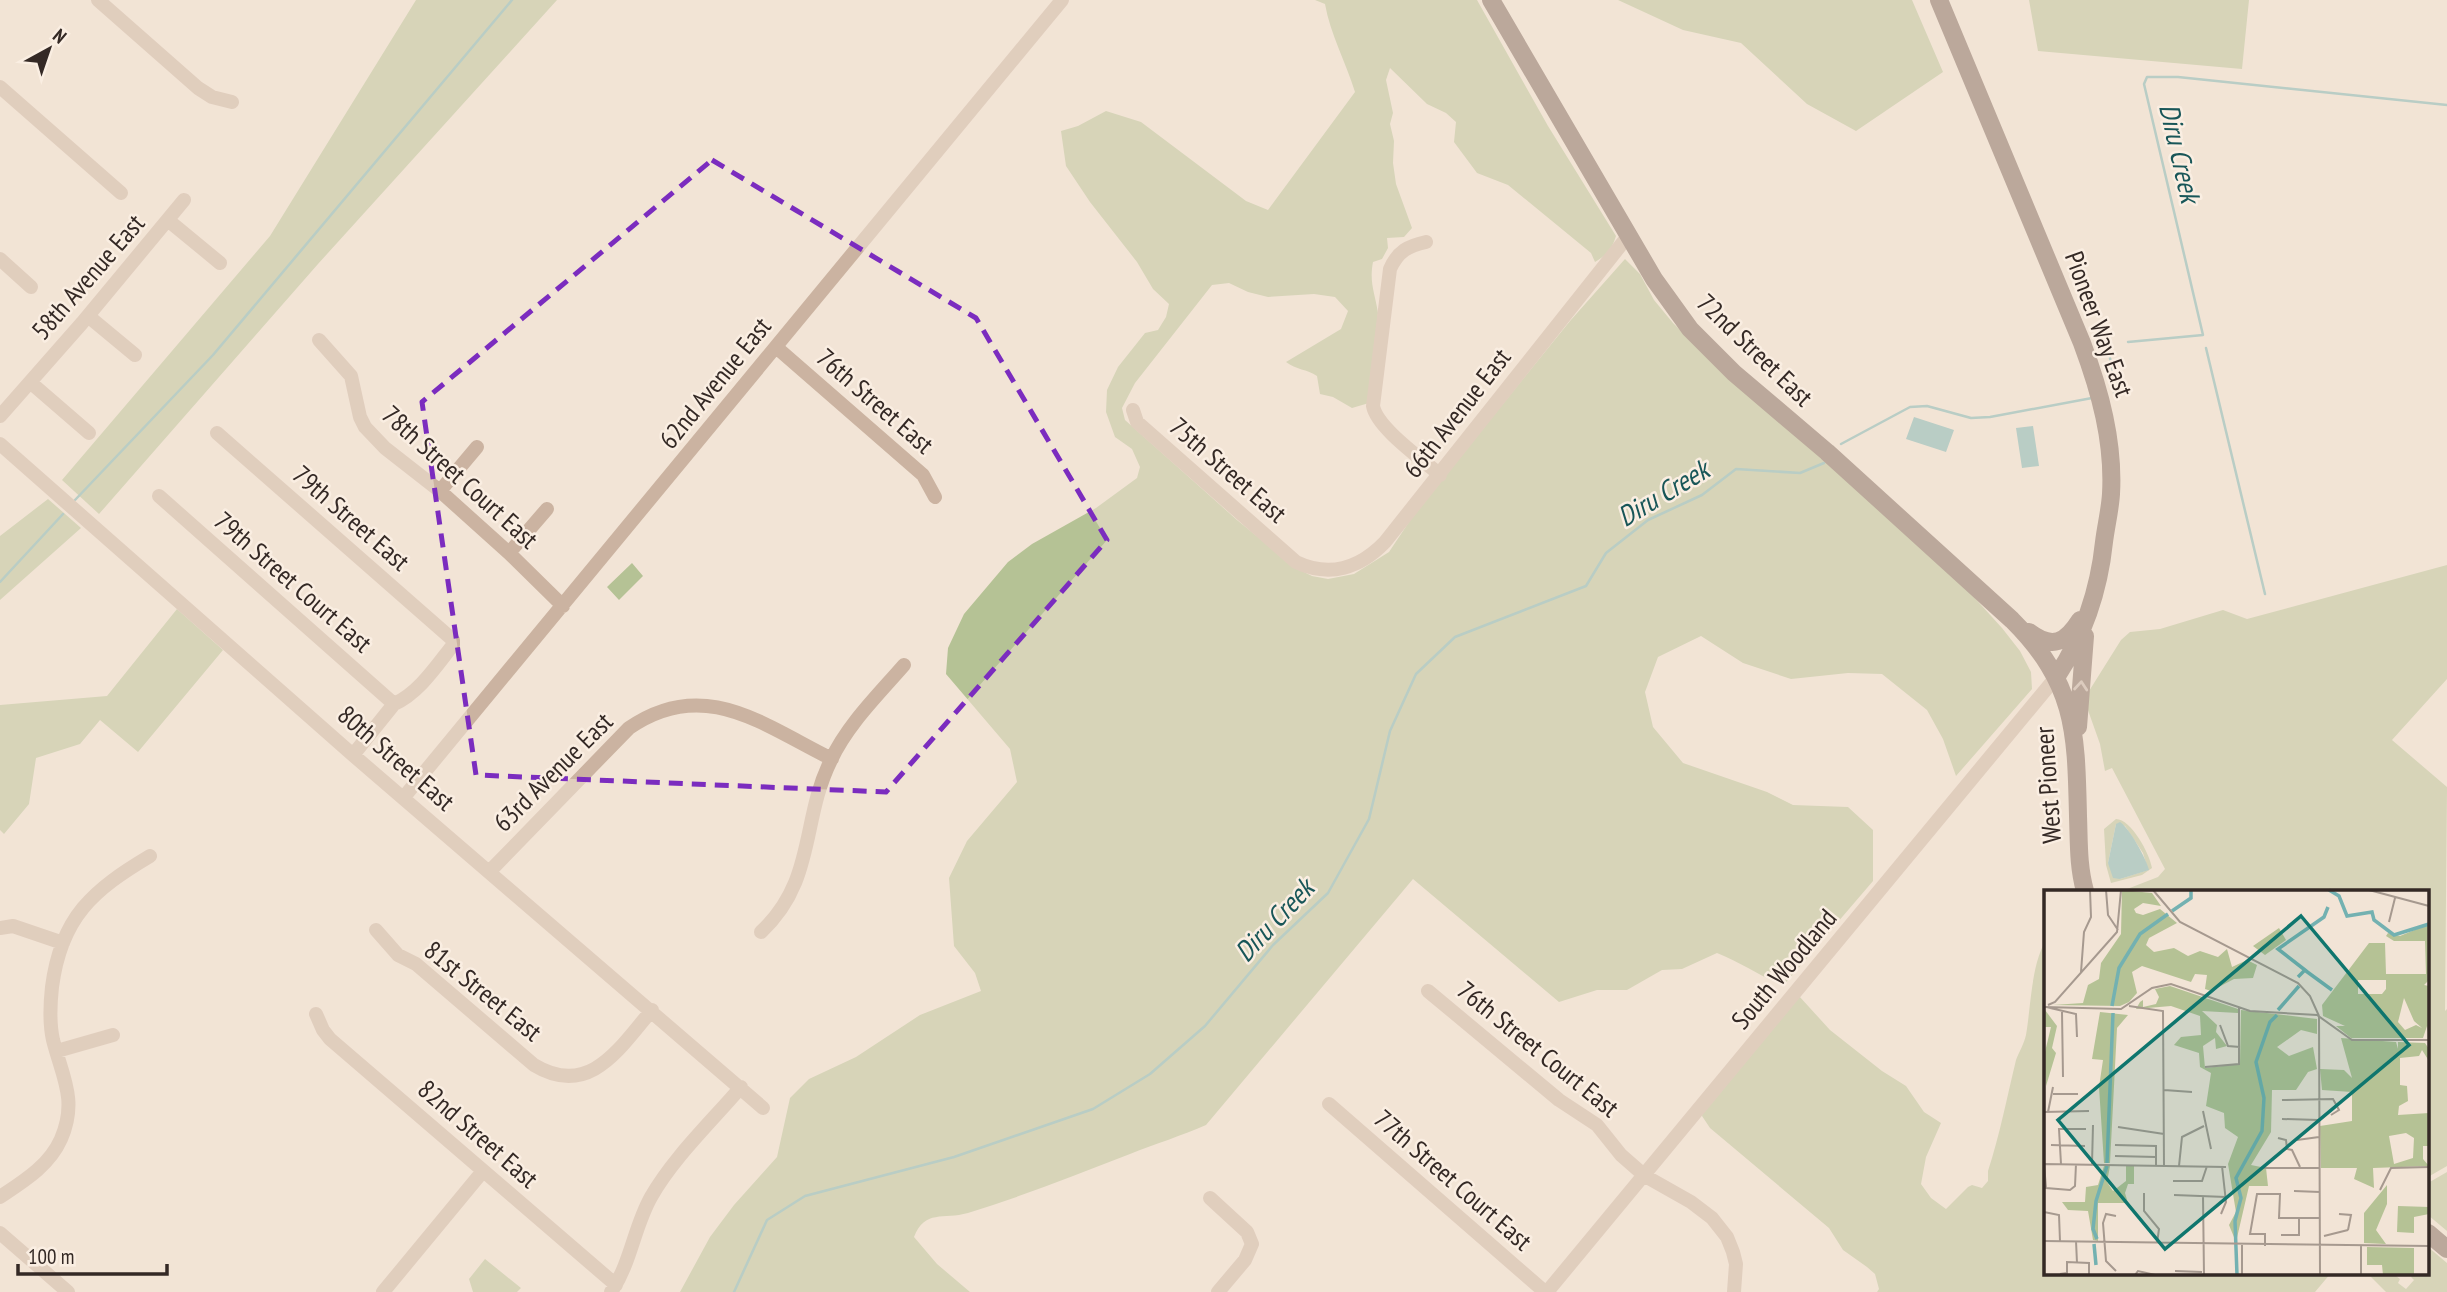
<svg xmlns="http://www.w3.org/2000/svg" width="2447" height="1292" viewBox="0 0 2447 1292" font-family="'PT Sans Narrow',sans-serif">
<rect width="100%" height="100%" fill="#f2e4d6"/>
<path fill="#b5c295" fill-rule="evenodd" d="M416 0H557L318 264 99 514 62 480 270 236Z
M1315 0H1477L1548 126 1616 236C1612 249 1607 255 1595 262L1591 253 1508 185 1477 173 1454 142 1456 122 1446 113 1427 104 1390 68 1386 80 1393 113 1390 124 1394 141 1393 163 1396 184 1412 228 1404 237 1387 238 1388 248 1382 259 1373 262C1369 283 1375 293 1378 313L1369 403 1352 408 1333 397 1320 394 1317 376C1307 369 1296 370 1286 362L1341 329 1348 311 1335 297 1314 294 1268 297 1248 292 1229 283 1212 285 1135 383 1122 408 1125 420 1237 520 1296 568 1312 576 1328 579 1354 574 1389 552 1417 510 1570 321 1625 259 1640 274 1654 300 1673 323 1724 373 1903 529 1972 595 2002 628 2020 651 2031 672 2032 689 1956 776 1943 739 1927 710 1882 674 1848 673 1791 679 1743 663 1701 636 1658 657 1645 692 1653 727 1683 763 1767 792 1793 805 1848 807 1873 830V881L1783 986C1760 976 1740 962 1717 953L1682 969 1662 970 1627 990H1597L1559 1002 1413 879 1206 1125C1181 1136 1155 1144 1130 1154 1076 1175 1023 1196 968 1213 943 1220 925 1209 914 1237L937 1264 970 1292H680L710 1237 734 1205 777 1157 790 1098 809 1079 856 1057 920 1015 981 991 975 973 954 946 949 878 967 841 1017 782 1010 749 946 674 948 648 964 614 1008 562 1032 544 1096 508 1137 478 1140 467 1132 449 1115 437 1106 412 1107 390 1118 367 1145 333 1158 330 1166 317 1169 304 1153 289 1137 262 1090 202 1066 166 1061 131 1078 126 1106 111 1141 122 1246 201 1268 210 1355 92C1346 63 1330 33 1325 4Z
M1618 0H1912L1943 72 1856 131 1807 104 1741 43 1683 30Z
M2029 0H2249L2242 69 2038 51Z
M48 499 81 528 0 600V536Z
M632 563 643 576 619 600 607 587Z
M2447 565V679L2392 740 2447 787 2445 1011 2447 1009V1166L2428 1177V891H2122L2158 877 2165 869 2112 768 2105 771 2100 744 2084 699 2121 640 2130 632 2160 629 2223 610 2247 619Z
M177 609 223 650 138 752 100 720 80 744 36 758 29 804 4 834 0 830V705L107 696Z
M2116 819C2131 819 2150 854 2152 868L2142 875 2111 883 2106 865 2104 829ZM2116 824 2125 826 2143 853 2148 870 2120 879 2108 863Z
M2046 940V1273H2331L2315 1292H1877L1879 1289 1875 1274 1867 1267 1843 1250 1829 1228 1710 1128 1702 1116 1703 1111 1799 996 1830 1030 1882 1071 1906 1086 1924 1112 1941 1123 1926 1157 1921 1184 1931 1198 1946 1209 1968 1187 1972 1185 1982 1188 1988 1181V1171C2000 1134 2007 1097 2016 1060 2019 1052 2024 1044 2026 1035 2031 1006 2031 965 2046 940Z
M2447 1172V1231L2428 1215V1183Z
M2428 1247 2447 1263V1292H2386L2367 1273H2392L2400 1279 2398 1283 2406 1289 2414 1280 2411 1277 2414 1273H2428Z
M485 1259 521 1288 517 1292H473L469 1279Z"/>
<path fill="#73b1b1" d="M1914 417 1954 430 1946 452 1906 439Z
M2033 426 2039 466 2022 468 2016 428Z
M2120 822C2130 829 2146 858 2149 870L2120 879 2113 878 2108 863 2116 824Z"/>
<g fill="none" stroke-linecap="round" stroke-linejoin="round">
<path stroke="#73b1b1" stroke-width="2.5" d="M2128 342 2203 335 2144 84 2147 77H2178L2447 105
M2206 348 2265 594
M2110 358 2118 393H2114
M1841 444 1910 407 1927 406 1971 418 1990 417 2092 398
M75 500 213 355 512 0
M0 582 63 514
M734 1292 767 1220 805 1196 954 1157 1093 1109 1150 1074 1205 1026 1273 945 1328 893 1369 819 1390 731 1416 674 1455 637 1586 586 1606 553 1648 520 1702 495 1736 469 1800 473 1824 463"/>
<path stroke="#cbb3a1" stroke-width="14" d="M98 0 198 88 212 97 232 102
M0 87 121 193
M169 221 220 263
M1426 242C1408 246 1398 251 1390 269L1373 406C1377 428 1422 459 1440 475
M0 259 31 287
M88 316 135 355
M319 340 351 376 360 417 365 427 385 448 440 491 509 553 563 606
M776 347 923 475 935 497
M30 382 89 433
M1133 410 1137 422 1296 562C1330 578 1360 568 1385 542L1628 236
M0 416 82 323 184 200
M217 433 453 640V645C437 665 419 693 394 704L353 755
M0 444 353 755 763 1108
M440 491 477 447
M159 496 394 704
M509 553 547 509
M404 797 1062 0
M490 871 629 728C704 676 763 725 832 759
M0 928 13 926 63 943
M376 930 398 955 416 964 534 1065C590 1099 620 1047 652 1010
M761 932C816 881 801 820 831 760 848 724 878 695 904 665
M1428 991 1559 1100 1597 1125 1621 1155 1645 1176 1691 1202 1712 1218 1727 1237 1733 1252 1736 1264 1734 1292
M316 1014 323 1030 330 1039 616 1285
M57 1051 113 1035
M1329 1104 1545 1292
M0 1197C24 1181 49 1166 61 1139 78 1100 62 1076 53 1040 49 1022 50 1005 52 987 61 917 93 890 150 856
M1210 1198 1247 1232 1252 1244 1245 1260 1218 1292
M0 1233 68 1292
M383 1292 483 1171
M611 1292C631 1263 634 1227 651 1197 673 1158 712 1121 741 1087
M1547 1292 2057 676"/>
<path stroke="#785f54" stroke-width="18" d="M1491 0 1654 279 1690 329 1734 373 1827 452 2012 620C2076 684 2076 731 2078 816 2079 842 2078 866 2085 891
M1939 0 2082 343C2100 391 2114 442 2111 494 2110 510 2106 526 2104 542 2099 590 2084 635 2057 676
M2029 632C2053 650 2066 642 2080 620
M2078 727 2085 636
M2428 1233 2447 1249"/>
</g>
<defs><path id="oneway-chevron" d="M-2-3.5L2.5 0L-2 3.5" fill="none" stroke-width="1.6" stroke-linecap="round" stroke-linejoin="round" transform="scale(1.75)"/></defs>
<use stroke="#c0aea2" href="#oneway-chevron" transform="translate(2081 686) rotate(-85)"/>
<path d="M0 0H2447V1292H0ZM712 160 976 318 1107 540 886 792 476 775 422 402Z" fill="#f2e4d6" fill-opacity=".55" fill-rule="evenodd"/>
<path fill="none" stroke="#7b2cbf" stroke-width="5" stroke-dasharray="14 9" stroke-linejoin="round" d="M712 160 976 318 1107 540 886 792 476 775 422 402Z"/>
<g text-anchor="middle" stroke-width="5" stroke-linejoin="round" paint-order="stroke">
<g font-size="26" fill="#342925" stroke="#faeee2">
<text transform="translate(88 277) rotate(-49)" y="9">58th Avenue East</text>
<text transform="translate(2099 324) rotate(70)" y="9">Pioneer Way East</text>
<text transform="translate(1755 350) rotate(44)" y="9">72nd Street East</text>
<text transform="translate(715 383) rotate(-51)" y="9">62nd Avenue East</text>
<text transform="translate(875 401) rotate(41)" y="9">76th Street East</text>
<text transform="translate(1457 413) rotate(-52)" y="9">66th Avenue East</text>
<text transform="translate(1228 470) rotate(41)" y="9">75th Street East</text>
<text transform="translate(460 477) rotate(42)" y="9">78th Street Court East</text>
<text transform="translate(351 518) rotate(41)" y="9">79th Street East</text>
<text transform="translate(293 582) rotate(41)" y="9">79th Street Court East</text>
<text transform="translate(396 758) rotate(41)" y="9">80th Street East</text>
<text transform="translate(553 772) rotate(-45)" y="9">63rd Avenue East</text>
<text transform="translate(2048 785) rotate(-94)" y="9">West Pioneer</text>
<text transform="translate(1784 969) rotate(-50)" y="9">South Woodland</text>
<text transform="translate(483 991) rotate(39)" y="9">81st Street East</text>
<text transform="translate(1538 1049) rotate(39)" y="9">76th Street Court East</text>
<text transform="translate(478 1134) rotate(41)" y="9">82nd Street East</text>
<text transform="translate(1453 1180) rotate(41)" y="9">77th Street Court East</text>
</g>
<g font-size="28" font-style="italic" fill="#185658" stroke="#faeee2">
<text transform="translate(2180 153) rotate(77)" y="10">Diru Creek</text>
<text transform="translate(1663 493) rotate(-31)" y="10">Diru Creek</text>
<text transform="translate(1274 920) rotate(-47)" y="10">Diru Creek</text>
</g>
</g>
<g transform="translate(2044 890)">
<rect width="385" height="385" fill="#f2e4d6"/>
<path d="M78 0 108 3 117 16 99 13 90 19 92 23 99 25 116 19 133 33 105 48 102 55 110 62 130 58 144 66 156 61 174 67 183 59 188 77 203 70 213 75 209 88 190 89 167 101 161 99 163 85 151 84 147 92 98 76 88 82 93 103 85 112 76 116 9 115 39 113 44 95 55 89 57 73 77 44ZM385 34V90L380 95 385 96V148L383 136 379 148H307L292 136H301L279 126 278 115 325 53H341L342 84H382L381 51H350L342 46 344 43 356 46ZM314 90H342V99L338 104H314ZM360 108 370 131 378 138 372 135 361 140 354 132ZM235 38 242 50 221 65 209 56ZM126 96 194 119V123L158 121 173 135 172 142 183 156 172 159 171 148 159 156 161 178 196 174 197 120 273 129V144L257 140 233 157 245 166 269 157 273 179 264 182 252 200H228L227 242 207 275 222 278 224 296H205L192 352 185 335 192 322 184 274 194 247 181 238 180 223 162 216 167 183 156 177 155 163 130 155 137 147 157 145 156 126 127 116 92 119 96 112 99 110V117L112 114 115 107 111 99ZM1 120 13 136 8 158 12 163 2 196 0 166 7 137H0ZM56 122 84 125 73 138 66 273H60L55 197 59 170 48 169ZM297 148 352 152 354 159V152L381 153 385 159V171L378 160 375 166 356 168V195L363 196 364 211 355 216 354 225 385 223V256H379V269L385 276 329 278 330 298 310 289 313 278H277L276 236 308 231V202L278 200 276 179 300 180 308 188ZM362 243 370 248 369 268 350 274 345 246ZM60 276H66L63 292 69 301 82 291V276H90V294H84L81 303 84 313H54V351L49 350 44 321 24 320 18 312H41L42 297 54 295ZM343 295V314L332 340 342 354 320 353V323ZM354 316 385 317V324L370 327V343L353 342ZM323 357 370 358V384L339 385 338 375H323Z" fill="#b5c295" fill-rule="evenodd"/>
<path fill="none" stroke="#73b1b1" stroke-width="3.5" d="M285 0 295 6 303 26 328 22 330 30 350 45 385 34M128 21 147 8V0M262 81 288 100M254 87 261 80 234 59 280 27 284 17M68 116 75 78 96 44 124 24M234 120 255 96M63 273 69 123M53 349 49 339 52 311 63 276M50 354 52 375M193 385 191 331 197 308 192 288 218 241 220 208 212 172 226 132 233 125"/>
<path fill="none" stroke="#a6998f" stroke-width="2" d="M62 0 64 25 74 40M109 0 136 32 254 93 266 106 275 126M325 0 385 16M345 32 351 8M37 82 40 42 47 27 46 0M4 115 11 112 73 42 77 0M85 116 119 121 120 276M0 117 77 119 108 98 127 94 206 121 273 125 308 150H385M2 117 32 124 33 147M18 122 19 187M275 126 276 385M176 135 184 156 196 157M161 177 195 174V118M120 200 148 202M9 204H34M238 210 289 209 295 220 287 225M159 221 167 259M0 222 45 221M4 222 9 197M238 229 275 230M74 237 120 244M234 248 242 250 243 259 248 260 256 277M253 250 275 247M7 255 41 256M71 255 112 256V276M71 266 112 267M0 274 182 277M0 274 2 298 26 300 31 296 32 274M17 274 15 239H42M48 274 49 235M135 276 138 247 160 236M220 278H276M129 291H158L163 276M336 300 347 278 385 277M250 301 276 302M100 303V321L115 339 113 353M130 305 182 307M159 306 160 385M0 322 15 325 16 351M177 324 182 312 178 276M295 324 307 325 304 340M237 345H255V329M280 346 304 340M0 351 385 356M32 351 33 373M198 355V385M317 355V385M221 356V344H206L213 304H236L235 328H276M72 381 62 371 59 333 62 324 72 326M131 381 158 382M16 384 23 383V372L45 373V385M91 385 94 381 111 385"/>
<path fill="#0f766e" fill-opacity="0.15" stroke="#0f766e" stroke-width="3.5" d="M257 26 365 155 121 359 14 230Z"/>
<rect width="385" height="385" fill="none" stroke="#342925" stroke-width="3.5"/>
</g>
<g transform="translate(49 49) rotate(40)" stroke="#faeee2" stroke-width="5" paint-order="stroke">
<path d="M0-5L12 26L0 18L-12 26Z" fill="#342925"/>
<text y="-10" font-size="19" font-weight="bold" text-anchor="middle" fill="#342925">N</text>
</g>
<path d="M18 1264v10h149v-10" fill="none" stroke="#342925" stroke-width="3.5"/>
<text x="28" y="1264" font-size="21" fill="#342925" stroke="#faeee2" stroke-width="5" paint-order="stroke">100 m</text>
</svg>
